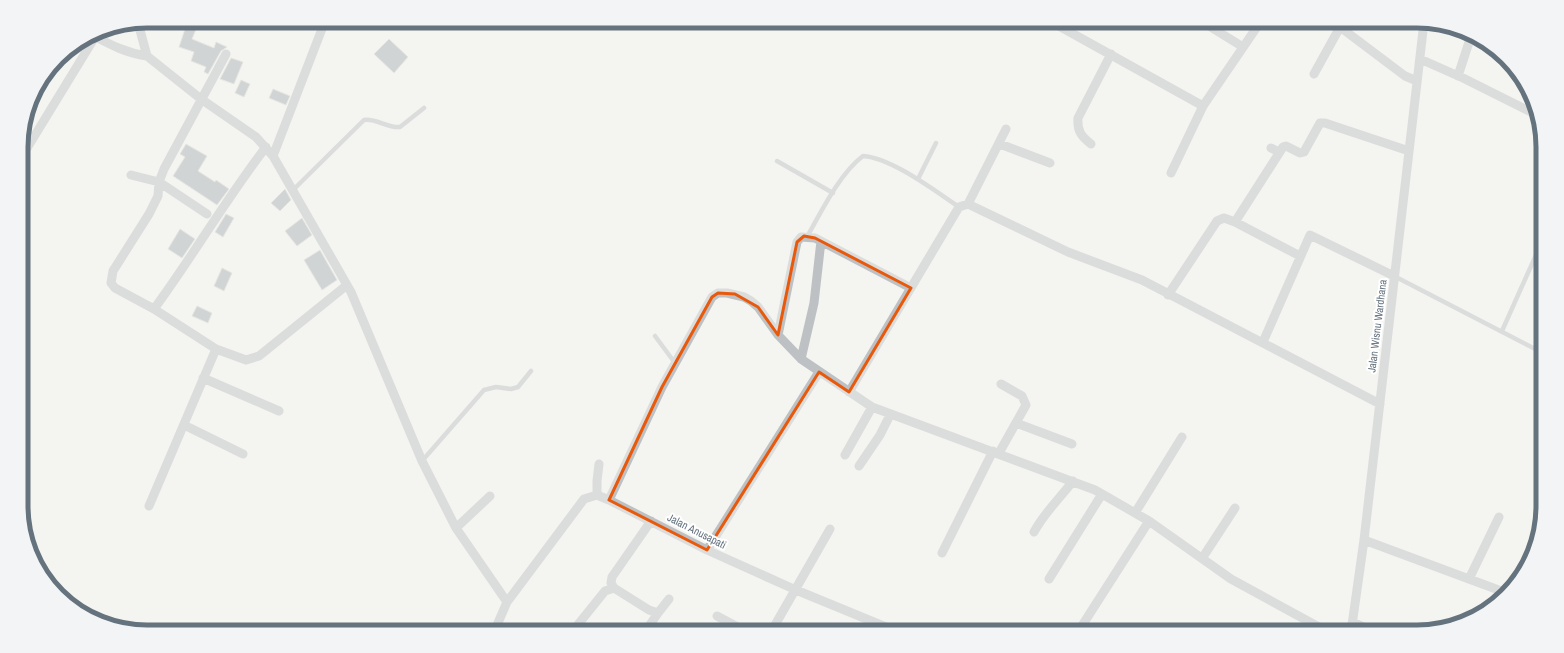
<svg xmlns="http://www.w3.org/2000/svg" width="1564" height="653" viewBox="0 0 1564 653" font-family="'Archivo Narrow',sans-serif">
<rect width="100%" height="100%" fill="#f4f4f0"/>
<path fill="#a6adb2" stroke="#d5d5d3" d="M187 23 197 27 192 39 214 48 216 42 227 47 221 51 208 74 204 72 206 67 191 61 194 52 179 47Z
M389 39 408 57 394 73 374 54Z
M231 58 243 62 234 84 220 79Z
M241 80 250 84 244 97 235 93Z
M273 89 290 96 286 105 269 98Z
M186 144 207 156 198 171 215 182 216 180 229 189 217 205 173 176 185 157 180 154Z
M285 189 291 200 280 211 271 203Z
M226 214 234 218 223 237 215 232Z
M302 218 312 235 297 246 285 231Z
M180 229 195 239 182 258 168 249Z
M320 250 337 280 322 290 304 260Z
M222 268 232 273 224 291 214 286Z
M197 306 212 313 208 323 192 316Z"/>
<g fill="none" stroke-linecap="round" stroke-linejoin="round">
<path stroke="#bdc1c4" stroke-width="4.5" d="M777 161 833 193
M918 179 936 143
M292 191 364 120C376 118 387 128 400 127L424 108
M807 237C821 212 840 173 863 156 892 158 935 191 959 207
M1394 276 1543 353
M1502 331 1536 255
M655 336 675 363
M422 461 484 390 496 387 511 389 518 387 531 371"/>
<path stroke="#bdc1c4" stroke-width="9" d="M1050 21 1203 106
M1201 21 1243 47
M1332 21 1405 76 1417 81
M135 24 140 30 147 56 201 99 256 137 273 156 351 292 422 461 456 528 507 602
M92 35C111 45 126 53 147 56
M226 54 164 169 159 182 158 196 149 214 113 271 111 283 115 288 154 309 216 349 246 360 259 356 347 285
M1420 59 1463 78 1535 114
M1314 74 1340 27
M1458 76 1471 36
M1000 144 1050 163
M1091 144C1081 136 1077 131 1078 118L1111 54
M1271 148 1279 152
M273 156 325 21
M21 158 95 37
M1171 173 1203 106 1261 21
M131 175 159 182 207 214
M968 204 1006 129
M1235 222 1300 256
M1168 295 1217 221 1224 218 1235 222 1283 147 1286 146 1300 153 1304 152 1320 123H1325L1409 151
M154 309C193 256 226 199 266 147
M778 335 797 242 801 237 815 238 911 288
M1263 342 1310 235 1394 276
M801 359 814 303 821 241
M203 378 279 411
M849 392 959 207 968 204 1068 252 1142 280 1380 404
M1016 423 1072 444
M184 425 243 454
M999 453 1026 405 1022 396 1001 384
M845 455 872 407
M859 466 880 435 890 415
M597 495V481L599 464
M609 500 662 387 712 297 718 293H727L744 297 751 301 758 307 778 335 801 359 872 407 1095 490 1149 521 1231 579 1328 632
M149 506 216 349
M1135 513 1182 437
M651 521 612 577 611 583 614 588 649 610 658 613 669 599
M456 528 490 496
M1034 532C1044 513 1060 498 1073 481
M1364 540 1504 592
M707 550 819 372
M942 553 993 451
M1203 557 1235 508
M1049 579 1102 494
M1469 579 1499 517
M717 616 747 632
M1353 622 1374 632
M494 632 507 602 584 499 597 495 609 500 707 550 796 590 898 632
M572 632 605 591 614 588
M645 632 658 613
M771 632 830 529
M1078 632 1149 521
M1351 632 1364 540 1424 22"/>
</g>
<path d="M0 0H1564V653H0ZM804 236 815 238 911 288 849 392 819 372 707 550 609 500 662 387 712 297 718 293 735 294 758 307 778 335 797 242Z" fill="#f4f4f0" fill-opacity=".55" fill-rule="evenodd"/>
<path fill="none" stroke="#e8590c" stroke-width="3" stroke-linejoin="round" d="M804 236 815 238 911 288 849 392 819 372 707 550 609 500 662 387 712 297 718 293 735 294 758 307 778 335 797 242Z"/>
<g text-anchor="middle" stroke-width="4" stroke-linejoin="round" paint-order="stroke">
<g font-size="11" fill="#65737f" stroke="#fff">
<text transform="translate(1377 326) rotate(-83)" y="4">Jalan Wisnu Wardhana</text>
<text transform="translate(697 531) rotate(27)" y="4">Jalan Anusapati</text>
</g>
</g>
<path d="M0 0H1564V653H0ZM147 28H1417A119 119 0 0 1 1536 147V506A119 119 0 0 1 1417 625H147A119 119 0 0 1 28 506V147A119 119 0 0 1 147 28Z" fill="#f3f4f5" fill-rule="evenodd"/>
<path fill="none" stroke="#65737f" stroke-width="5" d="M147 28H1417A119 119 0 0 1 1536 147V506A119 119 0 0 1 1417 625H147A119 119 0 0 1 28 506V147A119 119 0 0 1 147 28Z"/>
</svg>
